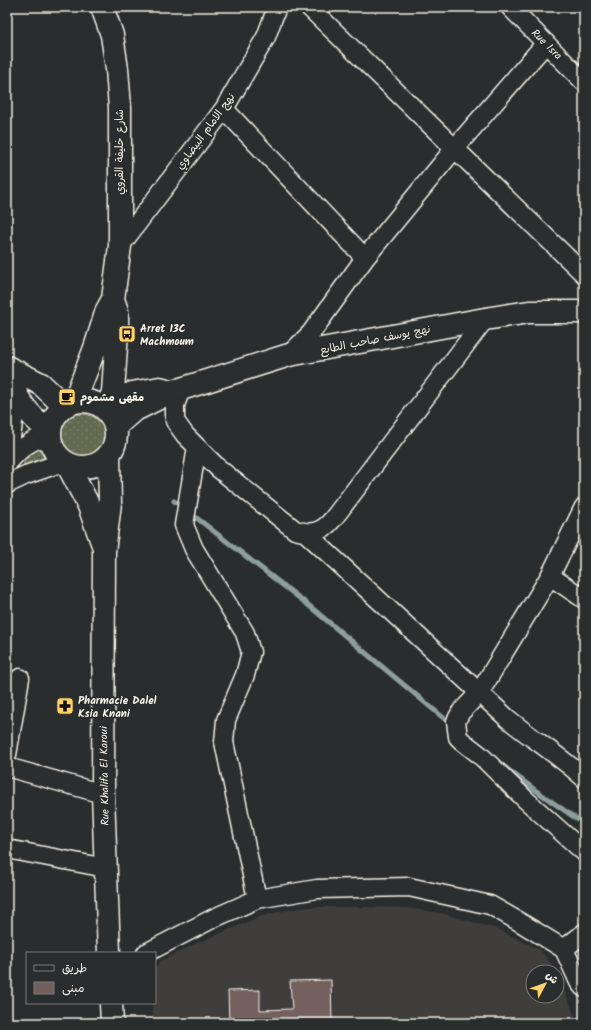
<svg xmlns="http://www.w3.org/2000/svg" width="591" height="1030" viewBox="0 0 591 1030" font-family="Kalam,'Playpen Sans Arabic',sans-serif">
<defs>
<pattern id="grass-dots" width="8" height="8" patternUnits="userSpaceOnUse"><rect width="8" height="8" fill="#62694f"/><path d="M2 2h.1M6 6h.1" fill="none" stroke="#797f68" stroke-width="1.8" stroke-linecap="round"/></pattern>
</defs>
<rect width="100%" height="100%" fill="#2a2d2e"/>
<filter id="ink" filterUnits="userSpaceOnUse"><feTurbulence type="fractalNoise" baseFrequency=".025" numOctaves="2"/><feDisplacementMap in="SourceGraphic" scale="8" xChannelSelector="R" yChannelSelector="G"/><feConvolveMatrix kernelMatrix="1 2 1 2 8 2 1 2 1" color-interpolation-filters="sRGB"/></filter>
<g filter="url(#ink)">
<path fill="#403c3c" d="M310 907H367L406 908 441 913 497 929 540 950 546 957 554 967 556 972H533V996H557V974L578 1023H153L152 1003H155V969L160 961 202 941 262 916 287 910Z"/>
<path fill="url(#grass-dots)" stroke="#abad9c" d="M59 437a23 23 0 1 1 46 0a23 23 0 1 1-46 0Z
M35 446 41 452 47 464 23 468 26 452Z"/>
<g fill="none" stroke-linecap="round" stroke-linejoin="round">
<path stroke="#8d9e9d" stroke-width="5" d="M174 501 183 507
M189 512 307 604 452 725
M502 765 535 790 584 824"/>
</g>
<path fill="#73605e" stroke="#f4f1e8" d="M331 980 332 1023H229L228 991 260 990V1010L292 1009 290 981Z"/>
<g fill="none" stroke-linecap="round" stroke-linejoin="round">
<defs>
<path id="street" d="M309 7 584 274
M510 7 584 82
M224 109 365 258
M120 246 224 109 266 37 277 7
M289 355 311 333 365 258 455 148 546 43
M181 389 175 405V421L185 435 218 468 295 530C312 535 321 533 333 519L485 319
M197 447 184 525 194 549 245 633 251 652 245 675 226 720 224 742 257 899
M7 464C19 450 30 439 49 436
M7 484 26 475 63 462
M584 507 550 576 480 692 461 712 456 721 458 737 462 741 480 755 526 800 584 852
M306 533 507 718C532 739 560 756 584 778
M550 576 584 599
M7 755 20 678
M7 767 103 794
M7 849 106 868
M564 949 584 933
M146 953 214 918 257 899 317 889 409 887 490 905 523 924 564 949 579 982 584 988"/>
<path id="secondary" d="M102 7 112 35 117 69 120 108V246L113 299 117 311V332L113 392 106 410
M7 367 41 384 64 406
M7 376C19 401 26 413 48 430
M50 434a33 33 0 1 1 66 0a33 33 0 1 1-66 0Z
M74 402 95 348 107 310 113 299
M111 415 124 397 132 393 160 388 171 391 181 389 289 355 485 319 529 312H584
M116 426 133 411 165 395
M7 447 10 431 14 392
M109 454 110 503 104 552 103 794 109 953
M67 464 89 506 103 545
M111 1003 112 1023"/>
</defs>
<use href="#street" stroke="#f4f1e8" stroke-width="21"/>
<use href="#secondary" stroke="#f4f1e8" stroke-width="25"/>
<use href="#street" stroke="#2a2d2e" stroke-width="18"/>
<use href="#secondary" stroke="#2a2d2e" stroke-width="22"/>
</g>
</g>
<defs>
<symbol id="bus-square" viewBox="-11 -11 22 22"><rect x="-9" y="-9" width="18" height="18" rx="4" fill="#ffd166" stroke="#2a2d2e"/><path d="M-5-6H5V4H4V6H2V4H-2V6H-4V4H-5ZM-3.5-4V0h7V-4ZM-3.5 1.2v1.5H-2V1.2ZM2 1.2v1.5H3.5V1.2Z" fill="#111"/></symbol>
<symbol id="cafe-square" viewBox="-11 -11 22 22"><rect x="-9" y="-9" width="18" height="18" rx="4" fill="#ffd166" stroke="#2a2d2e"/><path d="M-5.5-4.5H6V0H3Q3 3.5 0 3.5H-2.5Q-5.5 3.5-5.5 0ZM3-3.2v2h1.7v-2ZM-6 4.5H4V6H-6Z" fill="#111"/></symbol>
<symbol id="pharmacy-square" viewBox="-11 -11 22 22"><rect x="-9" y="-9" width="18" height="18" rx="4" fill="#ffd166" stroke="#2a2d2e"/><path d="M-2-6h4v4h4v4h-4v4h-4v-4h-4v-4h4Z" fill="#111"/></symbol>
</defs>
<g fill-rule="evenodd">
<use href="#bus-square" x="117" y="324" width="20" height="20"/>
<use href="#cafe-square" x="57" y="387" width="20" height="20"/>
<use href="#pharmacy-square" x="55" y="696" width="20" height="20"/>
</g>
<g text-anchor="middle" stroke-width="3.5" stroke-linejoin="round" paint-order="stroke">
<g font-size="11" fill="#f4f1e8" stroke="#2a2d2e">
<text transform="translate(547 44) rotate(45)" y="4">Rue Isra</text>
<text transform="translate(205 131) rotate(-54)" y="4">نهج الامام البيضاوي</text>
<text transform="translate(119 152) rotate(-90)" y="4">شارع خليفة القروي</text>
<text transform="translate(375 339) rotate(-11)" y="4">نهج يوسف صاحب الطابع</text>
<text transform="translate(104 776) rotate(-91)" y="4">Rue Khalifa El Karoui</text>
</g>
<g font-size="11" font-weight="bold" fill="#f4f1e8" stroke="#2a2d2e" text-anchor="start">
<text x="140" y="332">Arret 13C<tspan x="140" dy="13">Machmoum</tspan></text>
<text x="80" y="401">مقهى مشموم</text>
<text x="78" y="704">Pharmacie Dalel<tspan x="78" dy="13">Ksia Knani</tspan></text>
</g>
</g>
<rect width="591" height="1030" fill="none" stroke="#2a2d2e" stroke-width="24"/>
<rect x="12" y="12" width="567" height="1006" fill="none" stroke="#f4f1e8" stroke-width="1.5" filter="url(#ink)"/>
<rect x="26" y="952" width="130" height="52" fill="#2a2d2e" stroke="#7b7b78"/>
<rect x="34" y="965" width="20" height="6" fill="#2a2d2e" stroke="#7b7b78"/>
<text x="62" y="972" font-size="12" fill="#f4f1e8">طريق</text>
<rect x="34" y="982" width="20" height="12" fill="#73605e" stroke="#7b7b78"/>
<text x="62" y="992" font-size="12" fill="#f4f1e8">مبنى</text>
<g transform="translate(545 984) rotate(49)"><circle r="19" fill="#2a2d2e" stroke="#7b7b78"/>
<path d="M0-3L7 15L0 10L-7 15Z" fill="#ffd166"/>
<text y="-6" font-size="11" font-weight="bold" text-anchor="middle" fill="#f4f1e8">ش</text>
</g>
</svg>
